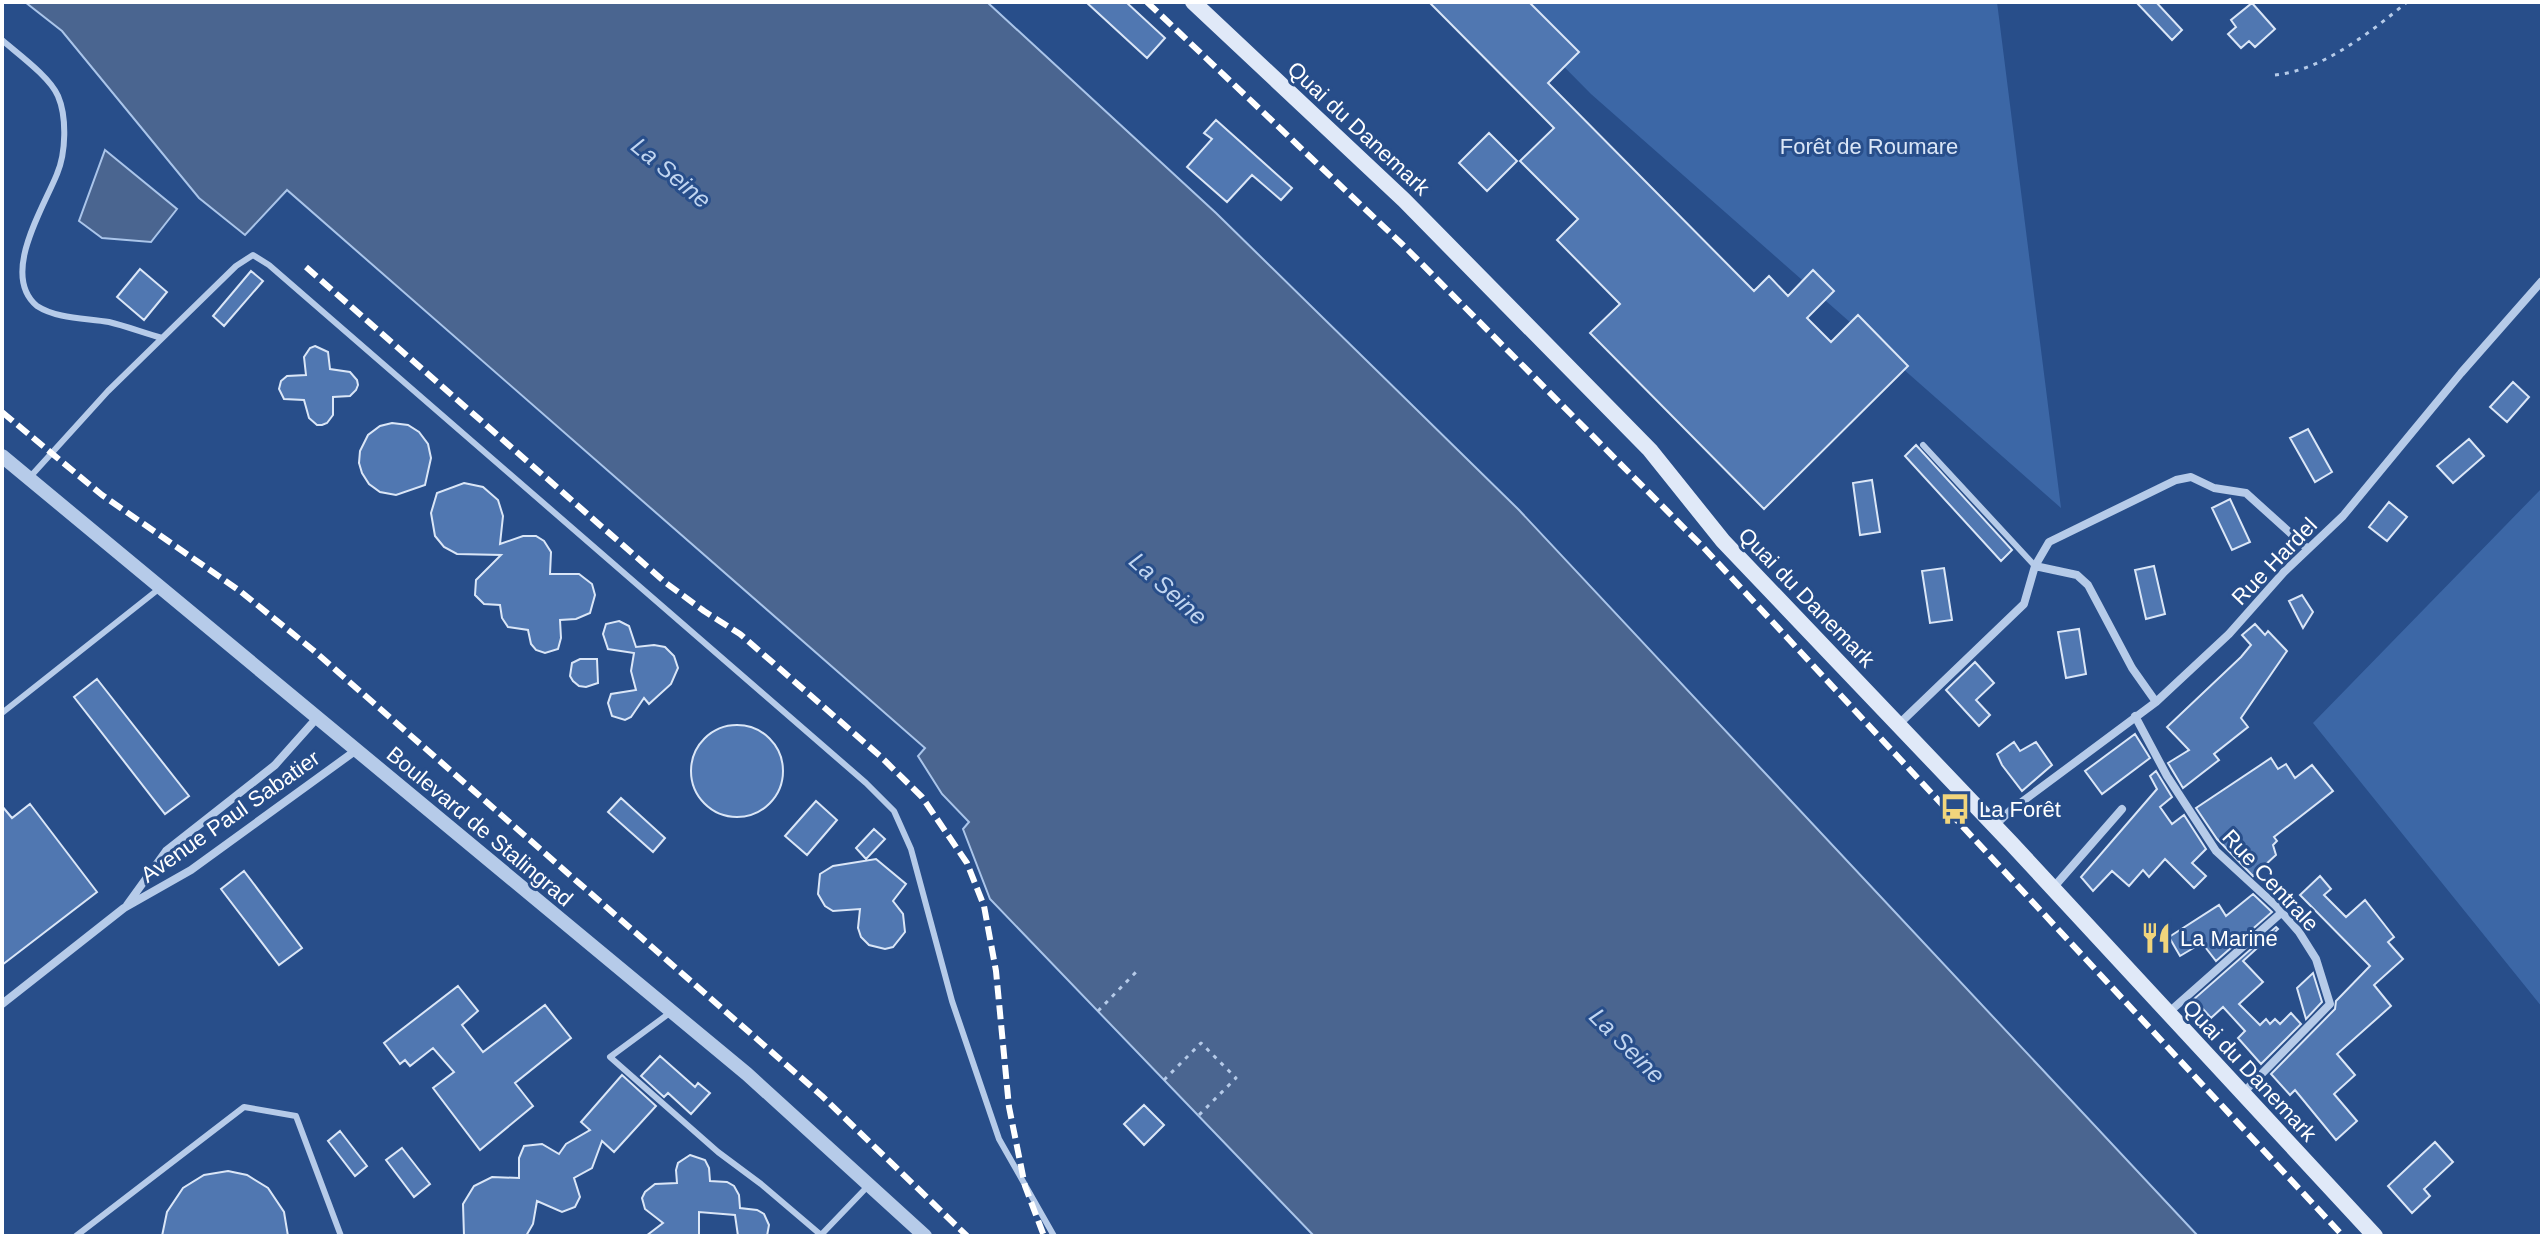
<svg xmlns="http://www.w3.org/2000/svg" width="2544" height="1238" viewBox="0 0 2544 1238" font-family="Helvetica,sans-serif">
<rect width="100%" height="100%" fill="#284e8a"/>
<path fill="#3c67a6" d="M1500 2H1997L2061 508 1591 94Z
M2542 488V1007L2313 723Z"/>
<path fill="#4a6590" stroke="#aac5ea" stroke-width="2" d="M25 2H987L1216 213 1519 510 2198 1236H1314L990 899 963 829 969 822 942 794 918 756 925 748 287 190 245 235 199 198 62 31Z
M105 150 177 209 151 242 102 238 79 221Z"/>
<path fill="#5077b1" stroke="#dae6f7" stroke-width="2" d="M1086 2H1126L1165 38 1147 58Z
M1429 2H1529L1579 52 1548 83 1754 291 1769 276 1788 296 1813 270 1834 291 1807 318 1831 342 1858 315 1908 366 1764 509 1590 333 1620 304 1557 240 1578 219 1520 161 1554 128Z
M2136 2H2156L2182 30 2172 40Z
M2252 3 2275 29 2255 47 2249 41 2241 48 2228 34 2236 27 2231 20Z
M1216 120 1292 188 1281 200 1252 175 1227 202 1187 167 1212 139 1204 133Z
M1489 133 1517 161 1487 191 1459 163Z
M140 269 167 292 144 320 117 297Z
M251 271 263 281 224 326 213 316Z
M315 346 328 352 330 369 350 372 357 380 358 385 356 390 350 396 333 397V415L327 423 322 425H317L309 418 304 400 284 399 279 389 281 381 287 376 306 375 304 357 310 348Z
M2513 382 2529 397 2507 422 2490 407Z
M392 423 408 425 419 432 428 444 431 458 425 485 396 495 380 492 369 484 362 473 359 463 360 451 368 435 380 426Z
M2308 429 2332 472 2315 482 2290 438Z
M2469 439 2484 456 2453 483 2437 466Z
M1916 445 2012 550 2001 561 1905 456Z
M1872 480 1880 532 1860 535 1853 483Z
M464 483 483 487 498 500 503 516 500 544 523 536H536L544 541 551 552 550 574H579L592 584 595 595 590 613 576 619 560 620 561 638 558 649 545 653 536 650 531 644 528 630 508 627 502 618 500 605 484 604 475 595 476 580 501 555 457 554 444 547 435 536 431 513 437 493Z
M2230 499 2250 542 2232 550 2212 508Z
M2389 502 2407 517 2387 541 2369 527Z
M2154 566 2165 614 2146 619 2135 570Z
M1944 568 1952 620 1930 623 1922 571Z
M2302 595 2313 612 2303 628 2289 601Z
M619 621 629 626 636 647 654 645 665 647 674 656 678 668 671 684 649 704 644 698 631 717 625 720 612 716 608 703 611 694 636 690 631 671 634 653 608 649 603 634 606 624Z
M2255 624 2265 635 2268 631 2287 651 2241 718 2248 727 2214 754 2219 760 2183 788 2168 763 2189 750 2167 727 2241 657 2251 645 2242 635Z
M2079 629 2086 674 2066 678 2058 632Z
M580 659H597L598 683 586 687 579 686 573 681 570 676 572 663Z
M1975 662 1994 683 1976 700 1990 715 1979 726 1946 690Z
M97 679 189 796 165 814 74 697Z
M691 771a46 46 0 1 1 92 0a46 46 0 1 1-92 0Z
M2135 734 2150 758 2102 794 2085 771Z
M2014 742 2020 751 2036 742 2052 765 2022 791 2002 765 1997 754Z
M2271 758 2278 769 2286 764 2295 778 2312 765 2333 791 2274 837 2277 841 2273 845 2276 855 2253 876 2217 839 2196 808Z
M2156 771 2172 797 2160 807 2172 824 2184 815 2206 849 2192 863 2206 876 2194 888 2165 859 2149 877 2143 870 2129 886 2112 871 2093 891 2081 877 2157 789 2150 776Z
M621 798 665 838 653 852 608 812Z
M816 801 837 820 807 855 785 836Z
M30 804 97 892 2 965V806L12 818Z
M874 829 885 839 866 859 856 848Z
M876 859 906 884 893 901 903 914 905 932 893 947 885 949 869 945 861 937 858 928 860 909 833 911 825 906 818 894 820 874 833 866Z
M244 871 302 948 279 965 221 889Z
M2320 876 2331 889 2324 895 2346 917 2365 900 2394 937 2388 942 2403 959 2374 985 2391 1006 2337 1054 2355 1075 2334 1094 2357 1121 2336 1140 2295 1090 2290 1095 2271 1074 2335 1009 2336 1001 2370 966 2300 895Z
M2253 894 2272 912 2216 961 2202 943 2180 956 2169 937 2219 905 2226 916Z
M2276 927 2278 929 2243 961 2263 982 2239 1004 2260 1025 2266 1019 2270 1024 2275 1019 2280 1024 2291 1013 2301 1024 2261 1064 2238 1038 2245 1031 2223 1007 2211 1018 2194 999Z
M2313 973 2322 1002 2306 1019 2297 988Z
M458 986 478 1011 462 1025 483 1052 545 1005 571 1038 515 1083 533 1106 480 1150 433 1088 454 1072 433 1048 410 1066 405 1060 400 1064 384 1043Z
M660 1056 695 1087 698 1083 710 1093 691 1114 668 1093 664 1097 641 1076Z
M622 1075 656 1106 614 1152 602 1141 592 1168 574 1178 580 1197 575 1207 562 1212 537 1201 533 1224 526 1236H464L463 1204 474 1186 492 1177 519 1178V1158L524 1146 542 1144 559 1154 566 1144 590 1130 581 1122Z
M1144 1105 1164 1125 1144 1145 1124 1124Z
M340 1131 367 1166 355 1176 328 1141Z
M2435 1142 2453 1162 2424 1189 2430 1196 2412 1213 2388 1186Z
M402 1148 430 1184 414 1197 386 1160Z
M690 1155 705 1160 709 1168 710 1181 727 1182 734 1186 739 1195 740 1208 757 1210 764 1214 769 1225 767 1236H738L735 1215 699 1212V1236H646L663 1223 645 1209 642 1198 645 1192 655 1184 677 1183 676 1170 678 1163Z
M228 1171 247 1175 268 1188 284 1212 288 1236H162L167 1212 183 1188 204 1175Z"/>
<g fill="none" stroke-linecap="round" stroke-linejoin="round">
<path stroke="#b6cbe9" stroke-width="3" stroke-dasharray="4 6" stroke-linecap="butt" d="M2275 75C2323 70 2371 32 2407 2
M1098 1011 1137 971
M1164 1080 1201 1043 1236 1078 1198 1116"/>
<path stroke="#b6cbe9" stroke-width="6" d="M2 40C18 54 50 77 58 96 67 117 66 153 57 174 43 209 0 275 37 306 57 319 86 318 109 322 126 326 144 333 162 338
M1923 445 2035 566
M30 477 108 391 236 266 253 255 269 265 866 783 894 811 911 849 952 1001 999 1139 1054 1236
M2 713 160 588
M671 1012 610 1057 718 1152 761 1184 821 1235
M76 1236 244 1107 296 1116 341 1236
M820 1236 867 1187"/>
<path stroke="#b6cbe9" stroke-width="8" d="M2035 566 2049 542 2176 480 2191 477 2214 488 2246 493 2308 549
M2135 716 2167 776 2216 851 2276 906 2299 932 2316 959 2330 1004 2242 1094
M1899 724 2024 604 2035 566 2077 575 2088 585 2132 668 2156 702
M1994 826 2011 810 2156 702 2229 634 2284 572 2343 516 2461 373 2542 281
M2053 888 2122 809
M127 905 166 851 275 765 316 719
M2 1004 124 908 191 870 355 751
M2168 1013 2281 913"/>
<path stroke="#b6cbe9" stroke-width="14" d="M2 456 747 1074 925 1236"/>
<path stroke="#e0e9f8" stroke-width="16" d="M1193 2 1404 200 1650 450 1723 541 2011 843 2375 1236"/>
<path stroke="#fff" stroke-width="6" stroke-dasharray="14 6" stroke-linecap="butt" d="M1147 2 1403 245 1703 547 2343 1236
M306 267 666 583 704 611 740 634 880 756 922 797 967 863 984 906 996 971 1009 1107 1025 1186 1044 1236
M2 412 102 495 240 591 313 650 822 1096 967 1236"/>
</g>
<defs>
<symbol id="bus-bare" viewBox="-9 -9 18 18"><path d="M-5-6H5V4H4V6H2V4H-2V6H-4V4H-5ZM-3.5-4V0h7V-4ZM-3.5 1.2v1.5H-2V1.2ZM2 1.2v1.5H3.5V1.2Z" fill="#f1d57c" stroke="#284e8a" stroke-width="2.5" paint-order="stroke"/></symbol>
<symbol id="restaurant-bare" viewBox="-9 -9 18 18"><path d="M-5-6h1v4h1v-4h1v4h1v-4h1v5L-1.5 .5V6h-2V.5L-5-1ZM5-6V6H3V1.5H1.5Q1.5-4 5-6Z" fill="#f1d57c" stroke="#284e8a" stroke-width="2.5" paint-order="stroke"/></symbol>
</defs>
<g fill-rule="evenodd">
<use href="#bus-bare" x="1933" y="787" width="44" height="44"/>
<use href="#restaurant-bare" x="2134" y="916" width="44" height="44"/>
</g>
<g text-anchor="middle" stroke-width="6" stroke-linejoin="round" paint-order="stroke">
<g font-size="22" fill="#fff" stroke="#284e8a">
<text transform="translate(1359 128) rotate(43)" y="8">Quai du Danemark</text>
<text transform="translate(2274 561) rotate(-46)" y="8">Rue Hardel</text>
<text transform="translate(1807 597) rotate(46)" y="8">Quai du Danemark</text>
<text transform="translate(230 816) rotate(-35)" y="8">Avenue Paul Sabatier</text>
<text transform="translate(480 826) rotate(40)" y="8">Boulevard de Stalingrad</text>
<text transform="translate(2271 880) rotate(47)" y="8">Rue Centrale</text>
<text transform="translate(2250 1070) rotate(47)" y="8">Quai du Danemark</text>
</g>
<g font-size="22" fill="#dae6f7" stroke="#284e8a">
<text x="1869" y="154">Forêt de Roumare</text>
</g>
<g font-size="22" fill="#fff" stroke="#284e8a" text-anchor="start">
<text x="1979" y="817">La Forêt</text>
<text x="2180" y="946">La Marine</text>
</g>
<g font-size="24" font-style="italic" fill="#c1d5f0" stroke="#284e8a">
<text transform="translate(671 173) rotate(40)" y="8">La Seine</text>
<text transform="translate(1168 589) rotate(42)" y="8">La Seine</text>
<text transform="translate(1627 1046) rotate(45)" y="8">La Seine</text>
</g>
</g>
<rect width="2544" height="1238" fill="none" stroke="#ffffff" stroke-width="8"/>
</svg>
